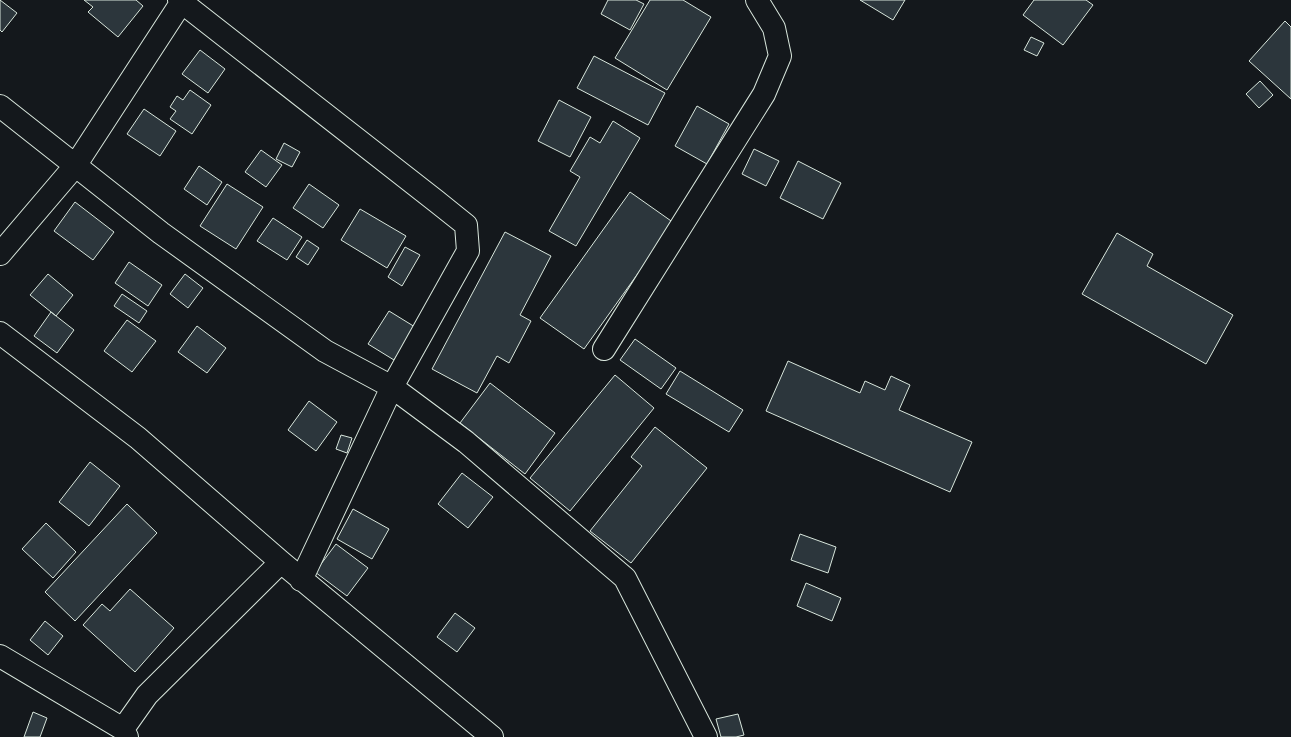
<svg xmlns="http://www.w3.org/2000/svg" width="1291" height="737" viewBox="0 0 1291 737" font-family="'Times New Roman',serif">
<rect width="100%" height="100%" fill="#14181c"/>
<path fill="#2c363c" stroke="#d8e6dc" d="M0 0 17 13 2 32 0 30Z
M84 0H136L143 6 118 37 88 12 93 7Z
M608 0H636L644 4 630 30 601 14Z
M650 0H683L711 17 667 90 615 58Z
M860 0H905L893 20Z
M1034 0H1086L1093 5 1063 45 1023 15Z
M1285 21 1291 27V99L1249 61Z
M1031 37 1044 43 1037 56 1024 50Z
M200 50 225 69 208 93 182 74Z
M594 56 665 93 648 125 577 88Z
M1260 81 1273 95 1259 108 1246 94Z
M190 90 211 105 192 134 170 119 176 111 170 107 177 96 183 100Z
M559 100 591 117 570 157 538 141Z
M697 106 729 124 707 164 675 146Z
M144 109 176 131 160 156 127 134Z
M613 121 640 138 576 246 549 231 580 177 570 171 590 137 600 143Z
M284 143 300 152 292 167 276 159Z
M754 149 779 161 766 186 742 174Z
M261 150 282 165 266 187 245 172Z
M798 161 841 183 823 219 780 198Z
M199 166 222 182 207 205 184 189Z
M227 184 263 207 236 249 200 226Z
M309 184 339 205 323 228 293 208Z
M630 192 674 223 584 349 540 318Z
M75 202 114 232 93 260 54 231Z
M360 209 406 236 387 268 341 240Z
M273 218 302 237 287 260 257 241Z
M505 232 551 256 520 315 531 321 509 363 497 356 477 393 432 369Z
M1117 233 1153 254 1147 266 1233 315 1206 364 1082 294Z
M307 240 319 248 308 265 296 257Z
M405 247 420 255 402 286 388 277Z
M129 262 162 285 148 306 115 283Z
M48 274 73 295 56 316 30 295Z
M185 274 203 288 188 308 170 294Z
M122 294 147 311 139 323 114 306Z
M389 311 415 327 394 360 368 344Z
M51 312 74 330 57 353 34 336Z
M127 320 156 341 132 372 104 351Z
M197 326 226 348 207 373 178 352Z
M635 339 676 368 661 389 620 360Z
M788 361 860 393 865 381 885 390 891 376 910 385 899 410 972 442 950 492 766 411Z
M680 371 743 410 729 432 666 394Z
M615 375 654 408 570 511 530 478Z
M490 383 555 433 525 474 460 423Z
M309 401 337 422 316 451 288 430Z
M655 427 707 468 631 563 590 531 642 466 631 457Z
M341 435 352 438 347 453 336 449Z
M90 462 120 486 89 526 59 502Z
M462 473 493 497 468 528 438 504Z
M127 504 157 533 75 621 45 592Z
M353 509 389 529 372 559 337 539Z
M46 523 76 552 53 578 22 549Z
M800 534 836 547 828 573 791 560Z
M336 544 368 568 347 596 315 572Z
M806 583 841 598 832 621 797 606Z
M130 589 174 628 135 672 83 625 102 604 110 611Z
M455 613 475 628 457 652 437 637Z
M45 621 63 636 48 655 30 640Z
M33 712 47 718 40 737H24Z
M738 714 744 735 736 737H721L716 719Z"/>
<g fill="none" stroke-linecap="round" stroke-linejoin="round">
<defs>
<path id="minor" d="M179 0 436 201 466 225 468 251 392 387 301 580
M0 106 161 233 325 351 392 387 466 442 625 578 706 737
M0 254 75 166 183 0
M0 333 138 438 281 562 492 737
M604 349 764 94 780 56 774 28 757 0
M0 656 123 729
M127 737 123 729 147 695 281 562"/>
</defs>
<use href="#minor" stroke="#d8e6dc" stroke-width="24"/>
<use href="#minor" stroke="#14181c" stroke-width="22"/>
</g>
</svg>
